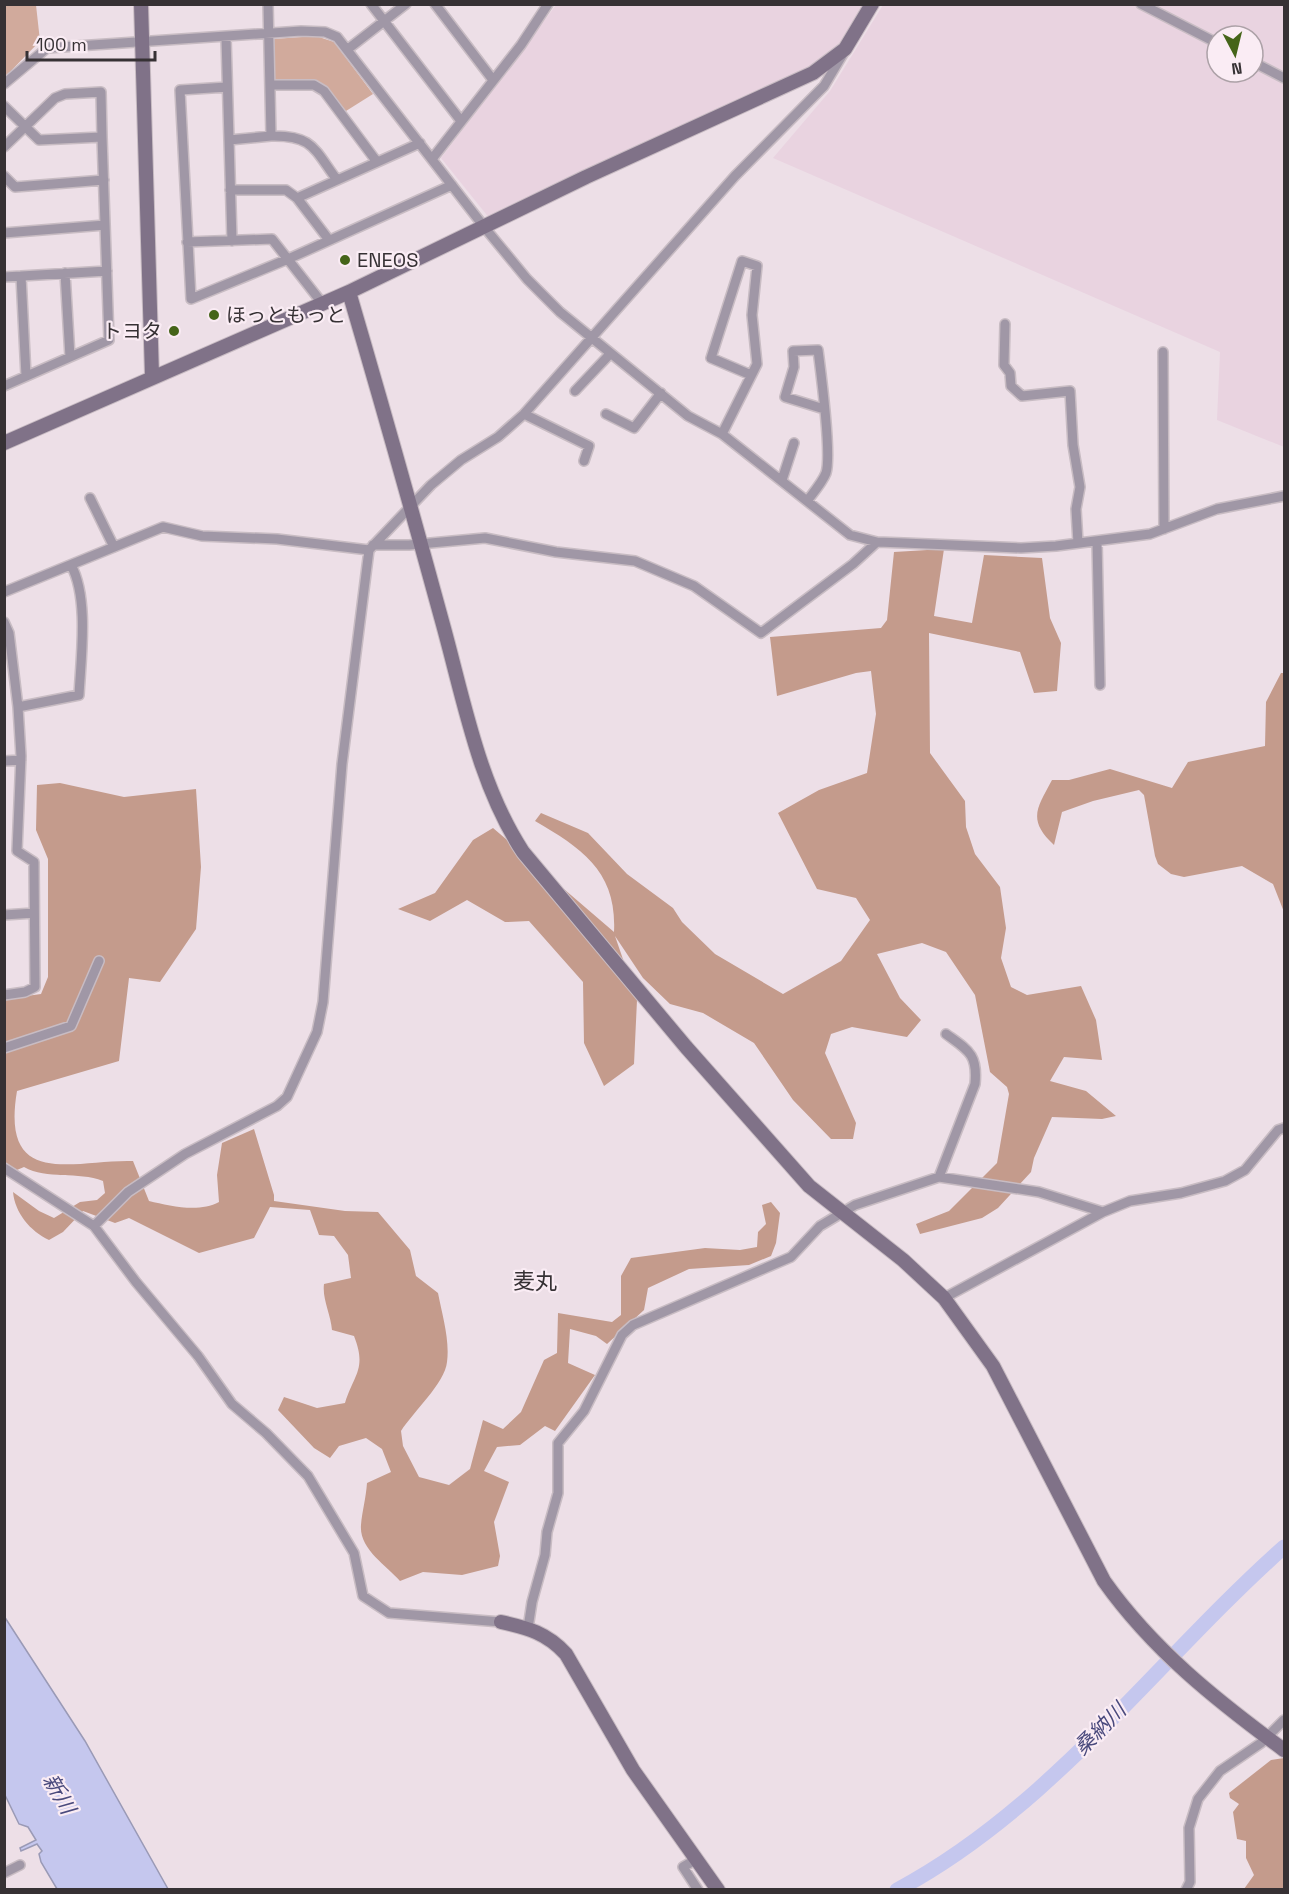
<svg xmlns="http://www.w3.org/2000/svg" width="1289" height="1894" viewBox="0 0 1289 1894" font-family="'Space Grotesk','Noto Sans JP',sans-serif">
<rect width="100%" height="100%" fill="#eddfe7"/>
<path fill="#e9d3e0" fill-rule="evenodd" d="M556 5H864L840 44 805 70 490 219 441 158Z
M883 5H1284V447L1217 420 1220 352 773 158 830 91ZM1217 36H1253V72H1217Z"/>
<path fill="#d1aa9c" d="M5 4 36 5 40 41 5 77Z
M316 36 334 42 373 94 346 111C317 77 318 81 274 82V39Z"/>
<path fill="#c49b8c" d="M944 549 934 616 972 623 984 555 1042 558 1050 618 1061 643 1057 691 1034 693 1020 652 929 633 930 753 965 801 966 827 975 854 1000 887 1006 928 1001 958 1011 987 1027 995 1081 986 1096 1020 1102 1060 1064 1057 1050 1081 1086 1091 1116 1116 1102 1119 1052 1117 1034 1158 1031 1172 998 1208 982 1218 920 1234 916 1224 949 1211 997 1163 1009 1094 1007 1087 990 1072 975 995 946 952 922 943 877 954 900 998 921 1020 907 1037 852 1027 831 1034 825 1053 856 1123 853 1139H831L793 1100 754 1043 703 1013 670 1004 643 978 615 936 637 1000 634 1064 604 1086 584 1043 583 982 529 921 505 922 467 900 430 921 398 909 435 893 473 840 493 828 614 932C617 872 583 849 535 821L541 813 588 833 627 874 673 908 682 922 715 954 783 994 841 961 870 920 856 898 817 889 778 813 819 790 867 773 876 714 871 671 856 673 777 696 770 637 881 628 887 620 894 552Z
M1281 673H1284V912L1273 884 1242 866 1184 877 1171 874 1158 864 1155 856 1144 795 1139 790 1093 801 1062 812 1054 845C1027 820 1037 808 1052 780H1069L1110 769 1172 788 1188 762 1265 746 1266 702Z
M60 783 124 797 196 789 201 867 196 929 160 982 129 978 119 1061 17 1091C0 1191 75 1159 133 1161L149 1201C170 1206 199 1213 219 1202L217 1175 222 1143 254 1129 274 1195V1201L345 1211 378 1212 410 1250 416 1276 438 1293C442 1314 450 1340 447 1362 445 1383 413 1412 401 1431L403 1446 419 1477 449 1485 470 1469 483 1420 503 1429 521 1412 544 1360 557 1353 558 1313 612 1322 621 1315V1276L631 1258 705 1248 740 1250 757 1247 758 1232 766 1224 762 1205 771 1202 780 1213 776 1243 771 1256 749 1265 689 1269 648 1288 644 1310 607 1344 596 1336 570 1329 568 1363 595 1375 555 1431 545 1426 520 1445 497 1447 484 1471 509 1482 494 1522 500 1556 498 1566 462 1575 423 1572 400 1581C386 1565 359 1549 361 1525 362 1512 366 1498 367 1483L391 1472 382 1449 366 1438 339 1446 330 1458 314 1448 278 1410 284 1397 317 1408 345 1403C354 1374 367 1369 354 1336L332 1330C331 1315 322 1299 324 1284L351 1278 348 1255 334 1236 319 1235 310 1210 270 1207 254 1238 199 1253 129 1218 115 1223 83 1211 63 1232 49 1240C30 1231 15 1213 13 1192L39 1211 54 1218 80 1202 97 1200 105 1193 103 1181C78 1171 47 1180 24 1167L5 1175V999L41 994 48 977V859L36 830 37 785Z
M1284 1758V1889H1244L1254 1875 1246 1858V1841L1237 1839 1233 1812 1239 1804 1230 1798 1229 1793 1271 1760Z"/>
<path fill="#c5c7ee" stroke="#9a9ab6" stroke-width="1.5" d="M4 1616 85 1741 168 1889H57L41 1862 39 1854 42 1851 37 1844 21 1851 20 1848 36 1840 28 1827 19 1824 5 1795Z"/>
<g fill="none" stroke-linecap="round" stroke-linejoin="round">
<path stroke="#c5c7ee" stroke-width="15" d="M897 1890C1051 1808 1156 1661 1284 1547"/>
<defs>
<path id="street" d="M371 4 461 121
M435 4 493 80
M1141 4 1217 43
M226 38 232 241
M348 49 406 4
M1253 62 1284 78
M4 84 47 48 301 31 325 32 337 37 485 228 527 279 560 312 688 416 722 434 850 535 877 542 904 543 1021 548 1056 546 1150 534 1217 509 1284 496
M270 85H314L324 91 377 162
M227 87 180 90 191 299 288 259 452 185
M4 106 39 140 102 137 109 340 4 386
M271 136C313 135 314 149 337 180
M229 140 271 136 268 4
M4 147 55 98 65 94 101 92 102 137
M432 159 521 45 548 4
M4 176 15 187 104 180
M230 190H286L297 198 329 240
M297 198 420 143
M4 233 105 225
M187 242 272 239 322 303
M65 273 70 357
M21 276 26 376
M4 277 107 271
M1005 324 1004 365 1010 373 1011 386 1022 396 1070 391 1073 445 1080 487 1076 509 1078 543
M1163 352 1164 529
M575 391 610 354
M524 414 589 446 584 461
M606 414 634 428 661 393
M722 434 757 364 752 315 757 266 742 261 711 358 751 375
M782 480 794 443
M90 498 114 547
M807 501C813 493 822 483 826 473 832 454 821 374 818 350L793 351 794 367 785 397 824 409
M1097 541 1100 685
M373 545H409L485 538 556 552 635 561 694 586 761 633 853 564 877 542
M4 592 163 527 202 536 277 539 369 550
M4 622 9 633 18 707 21 756 17 851 34 862 35 987 25 992 4 995
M18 707 79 695C81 657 89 598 71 565
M4 761 21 760
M4 915 34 913
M4 1048 71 1026 99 961
M4 1168 94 1226 136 1282 198 1356 232 1404 266 1433 308 1476 354 1553 363 1596 389 1613 501 1622
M939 1177 975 1084C978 1054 968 1050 946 1034
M94 1226 128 1192 185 1154 277 1106 287 1097 317 1032 323 1002 342 764 369 550 431 485 461 460 498 437 524 414 735 176 824 86 843 54
M944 1298 1103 1212 1130 1201 1181 1193 1225 1181 1245 1170 1278 1130 1284 1128
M528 1628 532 1602 545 1555 547 1532 558 1493V1443L584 1411 622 1335 633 1325 791 1257 820 1226 855 1205 939 1177 1039 1192 1103 1212
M695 1860 683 1867 698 1890
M4 1873 20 1865
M1186 1890 1190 1882 1189 1828 1198 1799 1220 1771 1261 1743 1284 1720"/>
<path id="secondary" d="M141 4 152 376
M349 292C381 401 412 511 442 621 464 700 478 783 523 852L686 1047 809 1186 903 1260 944 1298 993 1366 1104 1581C1153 1650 1216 1700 1284 1750
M4 443 349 292 586 177 813 73 845 49 872 4
M501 1622C528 1628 547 1633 566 1654L633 1770 718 1890"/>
</defs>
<use href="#street" stroke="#c8bcc3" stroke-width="12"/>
<use href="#secondary" stroke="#c8bcc3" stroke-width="16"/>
<use href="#street" stroke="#a097a6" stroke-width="9"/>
<use href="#secondary" stroke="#807288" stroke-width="14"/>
</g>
<g fill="#456419" stroke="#faecf4" stroke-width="2">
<circle cx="345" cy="260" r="6"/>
<circle cx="214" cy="315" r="6"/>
<circle cx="174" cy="331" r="6"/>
</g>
<g text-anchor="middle" stroke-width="4.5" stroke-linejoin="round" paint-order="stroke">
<g font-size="20" fill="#363134" stroke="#faecf4" text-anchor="start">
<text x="357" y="267">ENEOS</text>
<text x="226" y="322">ほっともっと</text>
<text x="162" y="338" text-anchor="end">トヨタ</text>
</g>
<g font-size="21" font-style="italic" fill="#4a4a7d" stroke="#faecf4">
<text transform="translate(1100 1729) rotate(-45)" y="7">桑納川</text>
<text transform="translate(59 1794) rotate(60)" y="7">新川</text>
</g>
<g font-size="22" fill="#363134" stroke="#faecf4">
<text x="535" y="1289">麦丸</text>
</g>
</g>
<rect width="1289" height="1894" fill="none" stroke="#363134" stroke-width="12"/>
<g transform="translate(1235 54) rotate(173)"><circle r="28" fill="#faecf4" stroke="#aca1a7" stroke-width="1.5"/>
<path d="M0-4.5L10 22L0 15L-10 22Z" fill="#456419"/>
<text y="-9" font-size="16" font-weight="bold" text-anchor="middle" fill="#363134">N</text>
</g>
<path d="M27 51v9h128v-9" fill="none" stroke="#363134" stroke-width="3"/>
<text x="36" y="51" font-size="18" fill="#363134" stroke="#faecf4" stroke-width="4.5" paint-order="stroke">100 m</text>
</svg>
